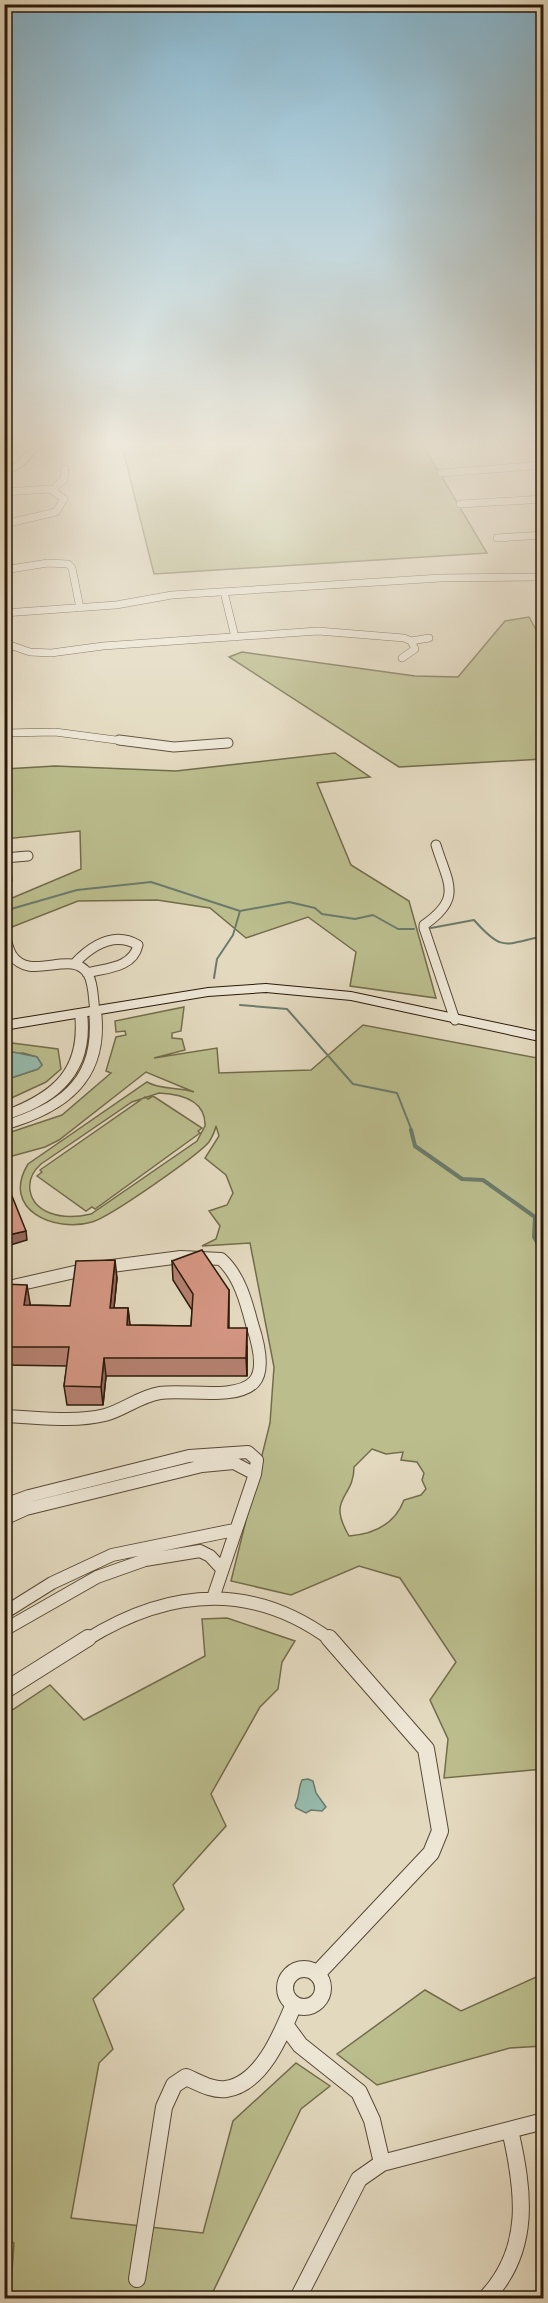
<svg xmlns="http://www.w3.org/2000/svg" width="548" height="2303" viewBox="0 0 548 2303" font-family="Cardo,serif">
<rect width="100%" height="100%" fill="#e3d9bf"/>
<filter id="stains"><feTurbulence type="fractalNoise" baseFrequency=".00333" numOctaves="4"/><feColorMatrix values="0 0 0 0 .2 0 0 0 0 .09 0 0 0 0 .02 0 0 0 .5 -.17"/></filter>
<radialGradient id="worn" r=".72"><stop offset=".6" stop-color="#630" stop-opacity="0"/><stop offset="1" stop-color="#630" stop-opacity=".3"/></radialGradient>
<path fill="#bbbd8d" stroke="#736c4b" stroke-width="1.5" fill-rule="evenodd" d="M121 442H421L487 553 154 574Z
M529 617 543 642V759L399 767 229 657 242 652 415 676 458 677 505 621Z
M335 753 370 777 317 783 351 865 409 901 436 998 350 986 356 952 308 917 246 938 210 908 157 900 78 901 12 927 5 901 81 869 80 831 5 839V769L55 766 176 771Z
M184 1007 181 1031 172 1033V1038L182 1039 185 1050 154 1058 217 1048 219 1073 311 1070 363 1025 543 1059V1769L444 1778 448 1739 430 1700 456 1662 400 1578 359 1566 291 1595 231 1581 270 1423 274 1367 250 1243 202 1246 216 1239 220 1226 209 1211 227 1205 233 1193 226 1175 205 1158 219 1136 216 1126C215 1131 212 1137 209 1142 197 1156 110 1217 92 1222 55 1233 0 1210 28 1164L147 1082C160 1090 179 1087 194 1092L146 1072 59 1140 45 1147 5 1158V1134L62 1115 111 1073 106 1071 116 1037 126 1035 125 1031 116 1032 115 1021ZM159 1093C180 1094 206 1100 205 1126L197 1141 91 1214C78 1217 63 1218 50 1213 27 1204 23 1180 41 1164L132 1102ZM372 1449 386 1454 403 1452 401 1460 417 1462 424 1473 422 1480 426 1489 421 1495 404 1500C395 1524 374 1534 349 1536 326 1496 354 1500 354 1467Z
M12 1043 58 1049 61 1069 46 1082 5 1101V1080L38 1069 42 1065 37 1057 23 1053 5 1055V1044Z
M153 1096 202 1128 198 1131 200 1133 95 1209 92 1207 86 1211 37 1176 42 1172 40 1170 145 1097 148 1099Z
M227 1618 295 1641 282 1662 278 1689 260 1707 211 1794 226 1826 173 1885 184 1909 93 1999 113 2049 99 2063 71 2218 203 2233 233 2121 296 2063 330 2086 301 2109 210 2298H10L14 2243 5 2239V1715L50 1685 84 1720 205 1656 202 1619Z
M543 1974V2046L510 2048 377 2085 337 2054 425 1990 461 2011Z"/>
<path fill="#96bbad" stroke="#6b7b6b" stroke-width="1.5" d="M13 1052 37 1057 42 1065 38 1069 5 1080V1055Z
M308 1779 313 1781 316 1793 326 1807 322 1811 311 1810 306 1813 296 1808 295 1805C300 1796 298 1788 302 1780Z"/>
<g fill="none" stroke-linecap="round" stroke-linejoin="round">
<path stroke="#6b7b6b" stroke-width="2" d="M4 911 77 890 151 882 240 911 289 902 315 908 322 914 355 919 373 915 398 929H414
M431 928 474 920C503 953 505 944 544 936
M214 978 217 959 233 935 240 911
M240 1005 287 1009 353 1084 397 1093 412 1131"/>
<path stroke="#6b7b6b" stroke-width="4" d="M411 1130 415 1146 462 1179 483 1180 535 1217 534 1237 544 1254"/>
<defs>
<path id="minor-far3" d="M432 443 443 442
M441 473 544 465
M53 490 64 479 65 469
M4 492 50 489 64 499 56 512 4 524
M460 504 544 499
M497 538 544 535
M4 570 48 563 68 564 72 568 80 608
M224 592 235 637
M4 613 116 605 172 595 441 578 544 577
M411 641 429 638
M4 643 30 652 51 653 103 646 318 631 404 638 411 641 415 649 402 658
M4 733 55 732 131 742"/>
<path id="minor-far2" d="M119 740 174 747 228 743
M436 845C448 884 463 898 424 925V928L455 1020
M4 858 28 856
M4 886 7 880 5 858
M4 933C7 940 8 949 12 955 30 983 72 948 88 974 94 984 93 1000 95 1011
M74 964C91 946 114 931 138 945 133 968 106 968 87 973"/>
<path id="minor-far1" d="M4 1288 88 1269
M4 1416C37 1417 72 1423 105 1415 124 1410 140 1396 160 1393 184 1389 236 1401 254 1382 266 1369 257 1339 252 1324 246 1301 239 1275 221 1259L181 1257 104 1267
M4 1505 29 1496 189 1456 248 1452 257 1460 255 1474 213 1598
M4 1519 26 1509 202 1466 234 1463 255 1474
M4 1613 52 1583 112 1555 234 1530
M4 1630 97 1577 145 1560 200 1551 210 1556 222 1569
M86 1640C168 1589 251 1581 331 1640"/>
<path id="minor" d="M4 1691 88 1638
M285 1988a19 19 0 1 1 38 0a19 19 0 1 1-38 0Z
M317 1974 431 1853 440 1831 426 1749 329 1638
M286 2026 300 2045 359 2092 372 2120 382 2163
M137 2279 164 2107 174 2085 186 2077C198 2082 212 2091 226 2089 262 2084 282 2033 294 2004
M298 2298 359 2179 382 2163 544 2121
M486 2298C532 2249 524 2191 510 2130"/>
<path id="tertiary" d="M36 442H44L24 465 4 476V470L18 461Z
M95 1007 101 1011C109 1081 67 1112 4 1130V1121C63 1102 96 1076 89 1011Z
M81 1009 87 1013C94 1073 59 1104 4 1120V1111C54 1092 81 1069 75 1013Z"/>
<path id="secondary" d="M266 984 351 992 544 1033V1042L351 1000 266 992 208 996 4 1030V1021L208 988Z"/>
</defs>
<use href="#minor-far3" stroke="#594a36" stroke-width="8"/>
<use href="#minor-far2" stroke="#594a36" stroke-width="11"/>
<use href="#minor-far1" stroke="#594a36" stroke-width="14"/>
<use href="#minor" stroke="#594a36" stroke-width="18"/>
<use href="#tertiary" stroke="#594a36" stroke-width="2"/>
<use href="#secondary" stroke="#2b1a09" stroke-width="2"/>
<use href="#minor-far3" stroke="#ede6d5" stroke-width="7"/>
<use href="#minor-far2" stroke="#ede6d5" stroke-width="9"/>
<use href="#minor-far1" stroke="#ede6d5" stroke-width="12"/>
<use href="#minor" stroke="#ede6d5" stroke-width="16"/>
<use href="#tertiary" fill="#ede6d5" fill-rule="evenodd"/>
<use href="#secondary" fill="#ede6d5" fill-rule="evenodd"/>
</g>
<path fill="#b68171" stroke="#2b1a09" stroke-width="1.5" d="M172 1261 229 1290V1328L247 1346V1376H106L103 1405H67L64 1386 67 1366 4 1365V1284L30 1303V1305L70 1306 117 1278 114 1308H128L130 1325 191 1326 192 1310 173 1280Z"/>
<path fill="#94695c" stroke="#2b1a09" stroke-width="1.5" d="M26 1231 27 1240 4 1247V1236Z
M115 1260 117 1278 112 1327 110 1308Z
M27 1285 30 1303 27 1323 24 1305Z
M128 1308 130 1327 127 1325Z
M247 1328V1376L246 1358Z
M104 1358 106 1376 103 1405 101 1387Z"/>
<path fill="#d49683" stroke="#2b1a09" stroke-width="1.5" d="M4 1176 26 1231 4 1236Z
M202 1250 229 1290 228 1328H247L246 1358H104L101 1387 64 1386 69 1347H4V1284L27 1285 24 1305 70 1306 76 1261 115 1260 110 1308H128L127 1325 191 1326 193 1294 172 1261Z"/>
<linearGradient id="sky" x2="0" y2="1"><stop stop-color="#87b7d0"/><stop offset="0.58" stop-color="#f2eee2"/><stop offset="1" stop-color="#f2eee2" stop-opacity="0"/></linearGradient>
<rect width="548" height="765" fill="url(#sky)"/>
<rect width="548" height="2303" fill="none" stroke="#e3d9bf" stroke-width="24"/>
<rect x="6" y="6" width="536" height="2291" fill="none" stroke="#2b1a09" stroke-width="3"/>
<rect x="12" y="12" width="524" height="2279" fill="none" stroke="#2b1a09" stroke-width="1.5"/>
<rect width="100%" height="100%" filter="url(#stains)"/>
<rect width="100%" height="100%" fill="url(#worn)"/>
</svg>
